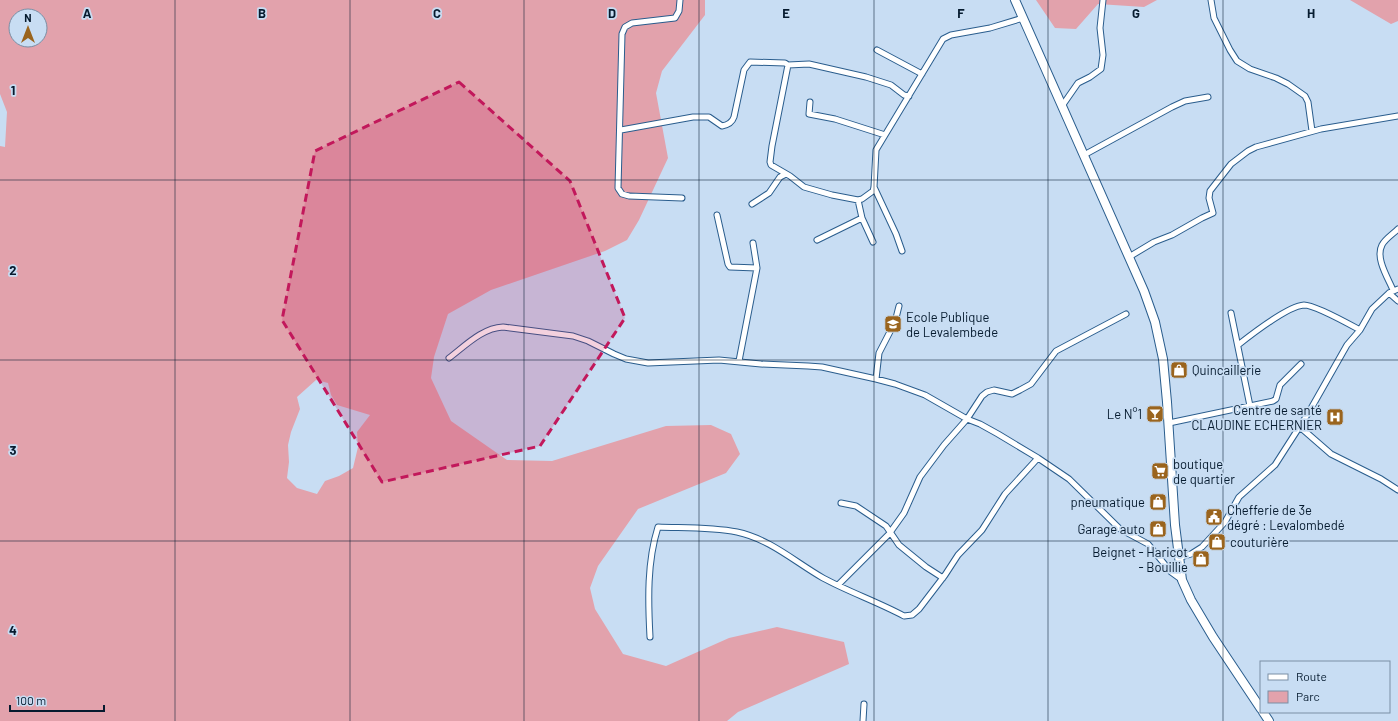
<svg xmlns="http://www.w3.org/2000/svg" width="1398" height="721" viewBox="0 0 1398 721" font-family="Barlow,sans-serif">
<rect width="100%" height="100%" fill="#c8ddf3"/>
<path fill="#e2a2ac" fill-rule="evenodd" d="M0 0H705V15L662 71 656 93 668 158 639 220 627 240 605 251 491 290 448 314 434 357 431 378 451 421 507 460 552 461 666 426 711 425 731 434 740 454 726 473 638 509 598 566 590 588 595 609 623 654 666 666 729 638 777 627 844 642 849 664 738 712 727 721H0V146L5 147 7 112 0 94ZM16 16H40V40H16ZM316 380 328 383 331 395 337 405 370 415 357 432 358 447 353 468 339 476 325 481 317 494 297 488 287 478 289 462 288 445 291 432 300 409 297 397Z
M1036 0H1157L1144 7 1098 4 1076 29 1055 28Z
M1350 0H1398V21L1391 24Z"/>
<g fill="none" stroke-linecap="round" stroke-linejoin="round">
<defs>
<path id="street" d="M680 0 679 11 675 18 632 23 625 27 622 34 618 188 622 194 629 196 682 198
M1211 0 1214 18 1230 50 1237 61 1250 69 1276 78 1288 84 1305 96 1308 102 1312 131
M877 50 922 74
M788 65 772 146 770 162 771 165 790 176 804 187 832 195 858 200 862 199 873 191 874 187 876 150 943 39 951 35 990 28 1023 18
M810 102 809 114 835 119 885 135
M1062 106 1078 83 1090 77 1101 69 1103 55 1100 28 1103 0
M621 130 693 117H709L722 126C728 125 732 123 734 117L744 70 750 62 785 63 788 65 809 64 866 77 891 85 904 95 909 96
M1084 155 1172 107 1185 101 1208 97
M874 187 896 234 902 251
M858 200 862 218 873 242
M752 204 769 193 780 177 786 174
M717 215 728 264 730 267 757 268
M817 240 862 218
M1129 257 1154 242 1172 235 1202 218 1213 213 1209 198 1210 191 1231 164 1248 151 1256 147 1321 129 1398 116
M1393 290C1388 278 1375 258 1382 245 1385 239 1393 234 1398 229
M1389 293 1398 301
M1231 313 1250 406
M1238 345C1252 334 1288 306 1304 305 1315 305 1349 324 1360 330
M449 358C465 346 482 328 503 327L573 336 588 341 614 354 626 359 648 363 719 360 761 364 808 366 822 367 876 379 895 384 925 395 967 419 980 424 998 434 1038 458 1069 479 1120 529 1148 544 1171 572 1182 580
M739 361 757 268 753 243
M876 379 879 353 895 322 899 306
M1169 423 1273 401 1276 399 1280 385 1301 364
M1300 427 1331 454 1381 479 1398 490
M841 503 856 506 886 526 899 545 926 567 943 578
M1178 558 1191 554 1202 547 1225 522 1239 497 1275 465 1309 412 1347 345 1360 330 1372 309 1389 293 1398 289
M838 585 889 534 904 513 920 477 944 445 967 419 982 396 987 392 994 390 1012 394 1020 390 1031 384 1056 351 1126 314
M650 637C648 600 647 562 658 527 684 528 712 527 737 532 770 539 795 562 823 578 849 592 878 602 904 616L912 615 919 609 945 575 958 555 982 530 1005 494 1038 458
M863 721 864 704"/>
<path id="primary" d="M1015 0 1144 291 1155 322 1163 359 1167 402 1175 525 1182 580 1191 600 1213 637 1261 709
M1263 712 1269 721"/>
</defs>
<use href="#street" stroke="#2a5d8d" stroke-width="7"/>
<use href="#primary" stroke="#2a5d8d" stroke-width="10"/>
<use href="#street" stroke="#fff" stroke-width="5"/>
<use href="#primary" stroke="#fff" stroke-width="8"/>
</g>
<path fill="#c2185b" fill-opacity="0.2" stroke="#c2185b" stroke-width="3" stroke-dasharray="8 5" stroke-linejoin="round" d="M459 82 570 181 625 318 540 446 382 482 282 320 315 151Z"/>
<path fill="none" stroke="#061b2f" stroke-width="1" stroke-opacity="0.55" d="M175 0V721M350 0V721M524 0V721M699 0V721M874 0V721M1048 0V721M1223 0V721M0 180H1398M0 360H1398M0 541H1398"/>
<defs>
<symbol id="school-square" viewBox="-11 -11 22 22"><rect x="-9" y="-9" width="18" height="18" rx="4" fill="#9a641d" stroke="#c8ddf3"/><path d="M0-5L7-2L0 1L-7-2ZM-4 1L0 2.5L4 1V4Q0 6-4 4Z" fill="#fff"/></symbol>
<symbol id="shop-square" viewBox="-11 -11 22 22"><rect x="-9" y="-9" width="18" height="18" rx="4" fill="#9a641d" stroke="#c8ddf3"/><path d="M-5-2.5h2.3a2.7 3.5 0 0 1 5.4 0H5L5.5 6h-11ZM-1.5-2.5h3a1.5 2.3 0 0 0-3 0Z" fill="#fff"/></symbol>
<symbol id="bar-square" viewBox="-11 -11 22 22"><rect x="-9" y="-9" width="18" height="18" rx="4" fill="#9a641d" stroke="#c8ddf3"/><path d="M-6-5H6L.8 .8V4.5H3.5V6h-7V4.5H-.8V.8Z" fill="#fff"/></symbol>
<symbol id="hospital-square" viewBox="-11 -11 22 22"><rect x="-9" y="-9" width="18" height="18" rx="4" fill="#9a641d" stroke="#c8ddf3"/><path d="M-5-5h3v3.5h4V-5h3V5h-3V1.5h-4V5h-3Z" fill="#fff"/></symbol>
<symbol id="supermarket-square" viewBox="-11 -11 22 22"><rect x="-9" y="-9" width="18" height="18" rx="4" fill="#9a641d" stroke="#c8ddf3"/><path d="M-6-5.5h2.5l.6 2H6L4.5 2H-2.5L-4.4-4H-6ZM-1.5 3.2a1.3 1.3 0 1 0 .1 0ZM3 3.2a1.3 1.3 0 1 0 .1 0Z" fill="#fff"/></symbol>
<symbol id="civic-square" viewBox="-11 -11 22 22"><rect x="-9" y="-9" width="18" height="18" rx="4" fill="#9a641d" stroke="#c8ddf3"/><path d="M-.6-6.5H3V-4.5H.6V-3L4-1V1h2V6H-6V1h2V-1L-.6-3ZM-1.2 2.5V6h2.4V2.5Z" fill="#fff"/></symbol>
</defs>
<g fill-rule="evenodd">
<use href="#school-square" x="883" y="314" width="20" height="20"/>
<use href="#shop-square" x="1169" y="360" width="20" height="20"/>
<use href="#bar-square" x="1145" y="404" width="20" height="20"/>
<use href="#hospital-square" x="1325" y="407" width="20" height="20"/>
<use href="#supermarket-square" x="1150" y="461" width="20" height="20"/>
<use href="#shop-square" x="1148" y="492" width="20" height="20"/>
<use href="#civic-square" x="1204" y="507" width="20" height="20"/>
<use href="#shop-square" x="1148" y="519" width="20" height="20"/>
<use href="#shop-square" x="1207" y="532" width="20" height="20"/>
<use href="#shop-square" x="1191" y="549" width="20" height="20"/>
</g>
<g text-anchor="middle" stroke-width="3.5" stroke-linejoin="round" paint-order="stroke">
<g font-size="13" fill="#061b2f" stroke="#c8ddf3" text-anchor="start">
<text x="906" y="322">Ecole Publique<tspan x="906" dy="15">de Levalembede</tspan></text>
<text x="1192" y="375">Quincaillerie</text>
<text x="1322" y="415" text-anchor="end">Centre de santé<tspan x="1322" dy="15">CLAUDINE ECHERNIER</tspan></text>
<text x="1142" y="419" text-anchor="end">Le N°1</text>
<text x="1173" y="469">boutique<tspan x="1173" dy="15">de quartier</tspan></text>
<text x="1145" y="507" text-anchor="end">pneumatique</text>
<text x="1227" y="515">Chefferie de 3e<tspan x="1227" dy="15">dégré : Levalombedé</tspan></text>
<text x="1145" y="534" text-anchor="end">Garage auto</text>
<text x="1230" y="547">couturière</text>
<text x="1188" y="557" text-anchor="end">Beignet - Haricot<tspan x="1188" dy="15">- Bouillie</tspan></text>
</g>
</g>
<g font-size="13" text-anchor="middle" font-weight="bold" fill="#061b2f" stroke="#c8ddf3" stroke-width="3.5" stroke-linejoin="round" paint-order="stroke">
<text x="87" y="18">A</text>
<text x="262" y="18">B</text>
<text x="437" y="18">C</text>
<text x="612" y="18">D</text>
<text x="786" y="18">E</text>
<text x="961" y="18">F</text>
<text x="1136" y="18">G</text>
<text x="1311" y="18">H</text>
<text x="13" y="95">1</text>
<text x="13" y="275">2</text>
<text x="13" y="455">3</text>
<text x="13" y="635">4</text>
</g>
<rect x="1260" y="661" width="130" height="52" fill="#c8ddf3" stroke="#7a8fa5"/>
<rect x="1268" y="674" width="20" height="6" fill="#ffffff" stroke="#7a8fa5"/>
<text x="1296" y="681" font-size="12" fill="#061b2f">Route</text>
<rect x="1268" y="691" width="20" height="12" fill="#e2a2ac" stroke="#7a8fa5"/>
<text x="1296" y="701" font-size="12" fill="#061b2f">Parc</text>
<g transform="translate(28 28)"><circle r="19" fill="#c8ddf3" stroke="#7a8fa5"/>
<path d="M0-3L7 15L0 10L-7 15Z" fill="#9a641d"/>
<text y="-6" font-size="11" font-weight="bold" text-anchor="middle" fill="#061b2f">N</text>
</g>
<path d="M10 705v6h94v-6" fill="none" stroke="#061b2f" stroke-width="2"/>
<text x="16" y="705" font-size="12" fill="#061b2f" stroke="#c8ddf3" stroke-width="3" paint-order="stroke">100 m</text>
</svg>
